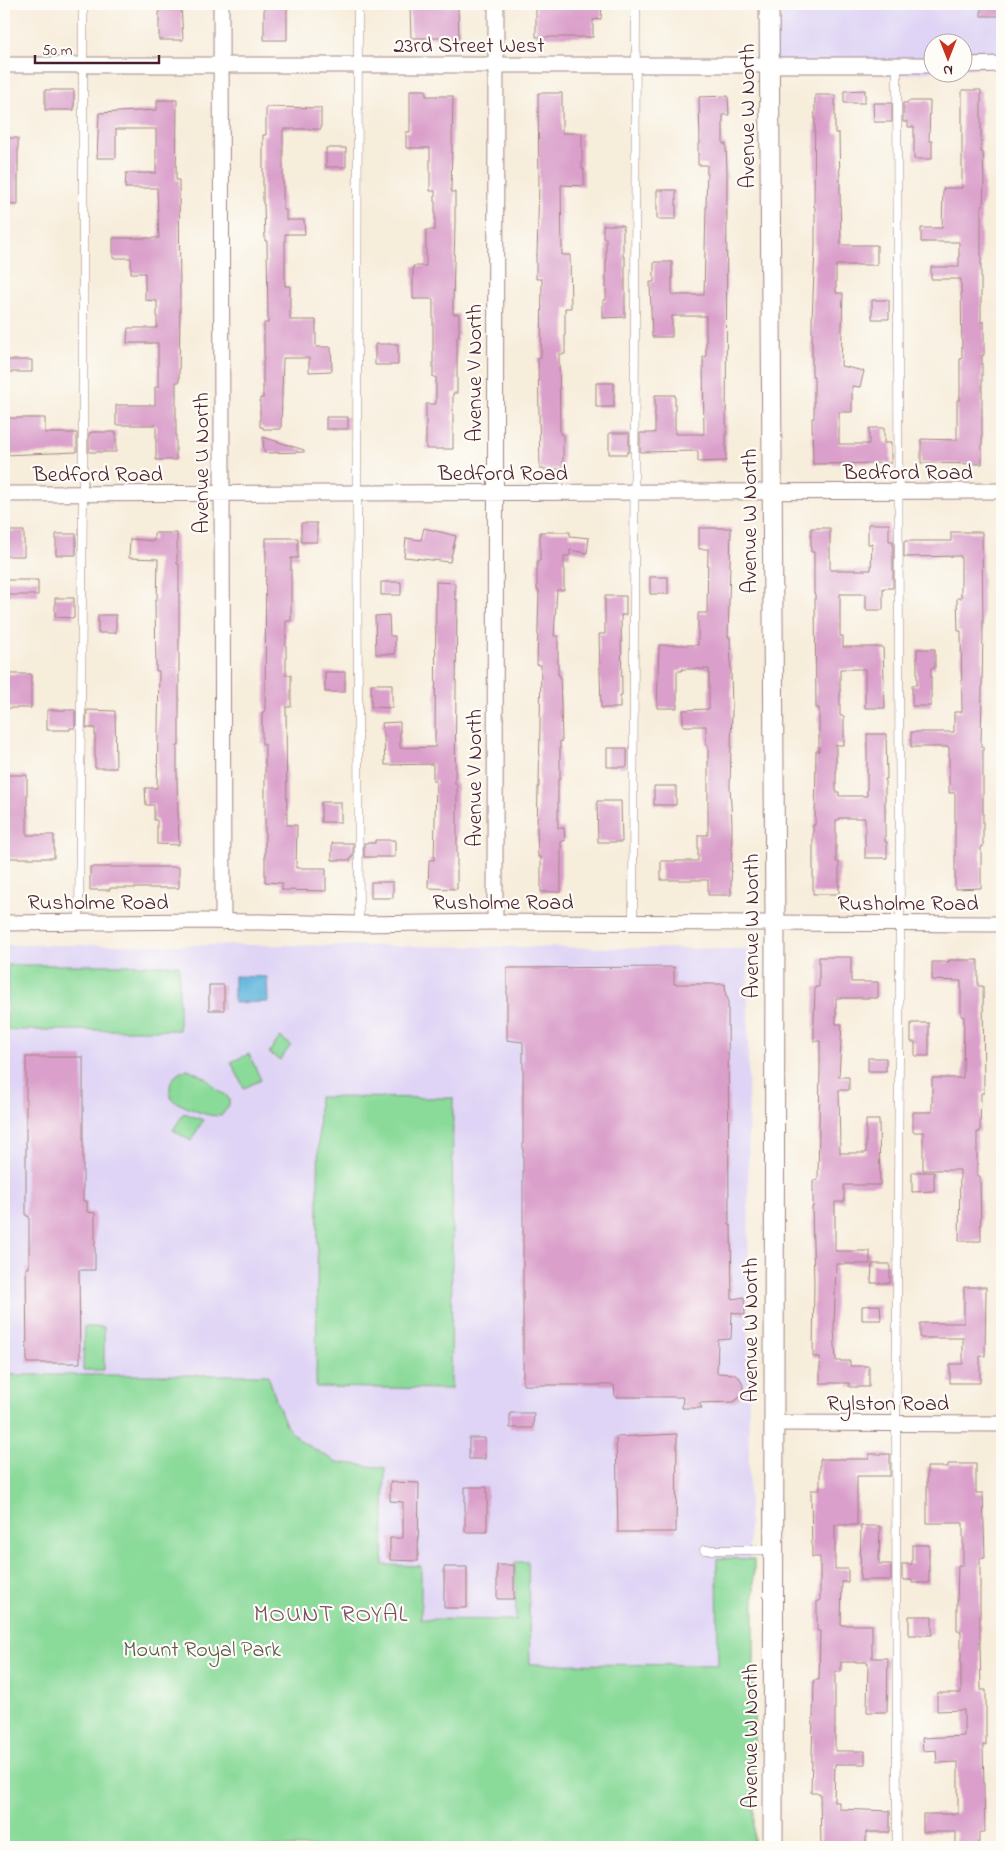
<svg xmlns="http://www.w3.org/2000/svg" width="1006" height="1851" viewBox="0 0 1006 1851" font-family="'Indie Flower',sans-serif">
<rect width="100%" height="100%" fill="#fdfcf7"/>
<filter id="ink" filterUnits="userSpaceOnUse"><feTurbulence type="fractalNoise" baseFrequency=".02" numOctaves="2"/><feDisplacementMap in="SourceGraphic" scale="10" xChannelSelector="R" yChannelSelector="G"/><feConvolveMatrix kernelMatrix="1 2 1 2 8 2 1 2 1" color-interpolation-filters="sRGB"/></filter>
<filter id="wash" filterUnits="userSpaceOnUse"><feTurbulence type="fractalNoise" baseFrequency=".0096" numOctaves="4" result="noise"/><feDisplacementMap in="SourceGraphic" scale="20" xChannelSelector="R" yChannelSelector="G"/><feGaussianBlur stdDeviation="1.12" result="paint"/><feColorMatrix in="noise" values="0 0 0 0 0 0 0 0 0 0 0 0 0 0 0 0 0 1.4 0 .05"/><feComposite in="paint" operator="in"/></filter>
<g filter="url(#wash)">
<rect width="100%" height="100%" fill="#f7eddb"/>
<path fill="#dfd4f5" d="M769 4H1002V66L964 69V42H934L933 72 897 75 770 66Z
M4 945H274L748 949 749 1561 720 1667 527 1668 517 1620 421 1619 383 1565 385 1468 337 1462 302 1442 287 1427 277 1403 268 1375H4Z"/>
<path fill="#8ada9a" stroke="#6a7c62" d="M8 965H179V1030H7Z
M280 1037 291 1045 280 1060 269 1053Z
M249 1054 261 1080 244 1088 231 1062Z
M188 1069 206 1078 218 1091 226 1095 229 1099V1105L222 1115C209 1119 184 1106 172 1100 167 1084 171 1075 188 1069Z
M319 1097 453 1098 451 1389 316 1387Z
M184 1113 203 1120 191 1141 173 1130Z
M84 1327H104V1370H83Z
M4 1375H268L277 1403 287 1427 302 1442 337 1462 385 1468 383 1565 421 1566V1619L516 1620 515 1562H528L530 1664 718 1665 717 1558 754 1559V1847H4Z"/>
<path fill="#61b5dd" stroke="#566a84" d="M234 976 267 977 268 1002 234 1003Z"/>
<g id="blocks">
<path fill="#da9fca" d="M159 4H181L183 40H159Z
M536 4H602L601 19 593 20V37H536Z
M981 4H1002V16H981Z
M264 6H287V40H264Z
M458 6 459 38H411L410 7Z
M45 90H74V110H45Z
M410 90H426V96H453L451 192H455V224L453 303V314H459V336H457V393H453V449H426V404H436V377H433V299H413V266H426V230H435V191H430V148H406V132H410Z
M865 90V103H844V91Z
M962 90H981V152H983L984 183 983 206H981V322H984V355H982V464L921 463V439L957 440V400H960V359H962L961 279H931V267H959V242H921V228H942L943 188H962Z
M538 93H562V133H582V169H584V186L561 185 562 255H570L571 308H565V354H559L560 434H563V469H540L538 358H541L542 279H536V255H537L539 185Z
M815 95H835V133H839L841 245H877V265H836V293H843L841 366 864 371 860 387 852 386V412H839V444H869V428H884V443H891V463L813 464 812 418H814V376H812V321L815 247V207H814Z
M728 96 729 115H723V144H726L727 172 726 461 698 462V451L640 452V433H655V395H675V434H704L703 357H706V316H672V337H652L650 282H654V262H672V295H704L707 165H698V144H700L699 97Z
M157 100H177L176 180H179L180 301 179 382H176V460H156V425H116V405H155V387H158V343H127L128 328H157V301L145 300V273H131V258H113V238H159L157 188H125L126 173H156V129H116V158H97L99 113 157 110Z
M908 101H930L929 141H932V159H914V127H908V122H903V103H908Z
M873 103H892V122H874Z
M266 107 321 108V129H283V210H286V220H304L305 234H285V286H290V320H316V347H331L332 371 309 372V358H283L281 429H263V427H260V398H263V360H264V323H268L267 241H265L264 204H263V135H266Z
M4 138H18V205L4 204Z
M326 148H346V167H326Z
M657 190H676V219H657Z
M603 225H623V257H625V317L603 318V300H606V238H603Z
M872 300H889V319H872Z
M375 344H398V365H375Z
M4 360H32V372H4Z
M596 383H614V407H596Z
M326 417H348V429H326Z
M4 418H45V433H77V452L4 455Z
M93 432H116V452H89V433Z
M609 433H629V452H627V454H609Z
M263 437 304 450V452L264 453Z
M301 523H317V542H301Z
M868 524H889V541H893V588H883V610H866V594H840V636H843V647H883L885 708H865V669H840V716H844V745H836V792H839V796H867V734H886L887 779H885V842H887V858H865V818H839V820H836V862H839V894H813V825H815L816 751H819V708H816L815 594H814V552H811V528H830V570H871L872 544H868Z
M424 528 456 536 450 562 404 557 406 538 421 540Z
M699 528H731L728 637H730L732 709 730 786 732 825 731 895H708V880H661V861H698V835H708V745H706V726H683V710L709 709V669H682V671H677V708H657L659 645H698V613H707L708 549H699Z
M4 531H24V556H4Z
M540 532H570V536L589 538 587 553 570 550V556H564V590H557L554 636H558V675H560L562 741H560V779H558V828H564L565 841H561V892H541V857H538L537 829 538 787H539L541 665H537L539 590H537V561H540Z
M951 532H982L983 630 981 747H983V847H981V888L955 889V793H949V747H911V732H954V712H962L961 631H958L957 598H961V556L904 557V541H951Z
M154 533H177V564H179V746H177V784L179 845 157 844V820H154V805H146L145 788H157L159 671H156L155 600H157L158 559 129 558 130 539 154 541Z
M56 534H76V555H56Z
M266 538H298V558H291V621H286V675H291V707H286L287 825H297L296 868H326V891L282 890V883L265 882V744H262V712H265Z
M650 577H668V594H650Z
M4 580H38V595H4Z
M381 582H401V595H381Z
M436 582 455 583V599H457L455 784H457V889L428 888 429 860H434L436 781H433V764L385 765 384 735H383L382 723 400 722V748L435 747Z
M605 596H626V615H621L622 695H620V708H601L599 634H605Z
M55 598H74V618L55 617Z
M98 615H116V633H98Z
M389 615 390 636H395V654H376L375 616Z
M917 649H935V668H931V706H912V685H917Z
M325 672H345V692H325Z
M4 674H31V708H4Z
M371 684H392V708L371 707Z
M47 710H75V728H70V730H47Z
M87 710 115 711 116 768H95V728H86Z
M607 748H627V767H607Z
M4 775H27V835H54V858H4Z
M654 786H676V805H654Z
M597 801H621L622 842H598Z
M321 802H341V822H321Z
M375 840H395V857H364V843H375Z
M332 843H353V857H351V860H332Z
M90 867H179V888H110V890H90Z
M371 882H393V898H371Z
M819 957H851V982H878V998H836V1024H842L839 1077H849V1090H839L840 1153H866V1120H879L880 1185H844V1202H835V1251H870V1264H836L834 1328 836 1361H850V1366H869V1387H849V1383H820V1357H813L814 1283 812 1207H813V1180H818L820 1067V1041H814V1024L815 987H819Z
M949 960H978V986H983L984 1093H981L980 1132H977V1176H980L981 1241H959L960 1170H923V1132H913V1112H932V1078H963L964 1016H961V981L932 980V962H949Z
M674 967V984H725L726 997 728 998 729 1225H731L732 1299 744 1297 745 1315 732 1312 731 1339 718 1340 717 1373 733 1374 740 1378 743 1385V1392L739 1398 733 1402 699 1403 702 1408H682L683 1397H615L614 1385H523V1042L507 1040V968Z
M209 985H224V1010H209Z
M911 1023H929V1056H915V1042H911Z
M26 1057H83V1201H87V1212L95 1213V1270H79L80 1363H27L26 1268H29V1216H26Z
M868 1058H886V1071H868Z
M912 1172H934V1191L912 1192Z
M872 1264H890V1283H871Z
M964 1287H986L985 1356H980V1383H950V1364H963V1338H920V1323H964Z
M880 1305 881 1320H862V1306Z
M510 1413H534L533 1428H510Z
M677 1434 676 1532H618L616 1437Z
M469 1438H485V1459H469Z
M869 1454H890V1476H857V1525H835V1569H848V1582H842L841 1625H872V1658H888L887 1712H867L868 1662H841V1672H835V1751H865V1764H835L834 1802H839V1809L890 1811V1832H866V1844H842V1847H821L820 1793H811L814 1680H819L820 1631H817V1601H820V1557H812L811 1490H820V1459H869Z
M948 1464H976V1493H983L985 1558H980V1643L981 1690H986V1745H983L985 1832H979V1847H956V1832H923V1814H958V1762L937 1763 936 1750 923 1751 922 1738 964 1736V1710L937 1711V1693H961V1631H957V1603L958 1565H963V1523H927V1467H948Z
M390 1482 419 1483 418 1561 390 1560V1538H403V1502L390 1501Z
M465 1487H487V1532H465Z
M861 1526H880L879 1564H891V1580H860Z
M912 1545H929V1583H912V1580H902V1564H912Z
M497 1565H514V1599H497Z
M444 1567H467V1608H444Z
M909 1616H932V1635H909Z"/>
</g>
</g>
<g filter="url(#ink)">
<use href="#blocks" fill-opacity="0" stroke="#a08683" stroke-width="1"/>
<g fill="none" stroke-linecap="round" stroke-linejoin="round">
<defs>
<path id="service" d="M358 4 357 494 359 924
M79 922 83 494V4
M633 922 636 4
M704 1550H772
M897 1847 896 1423 900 939 897 65"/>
<path id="minor" d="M221 4 223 922
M4 65H934
M964 65 1002 64
M4 494 1002 491
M495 922 496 4
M4 923 203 921 359 924 495 922 1002 924
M773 1423 1002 1424"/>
<path id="tertiary" d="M769 4 775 923 773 1847"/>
</defs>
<use href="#service" stroke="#a08683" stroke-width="9"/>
<use href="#minor" stroke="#a08683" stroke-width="17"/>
<use href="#tertiary" stroke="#a08683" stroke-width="21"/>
<use href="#service" stroke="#fff" stroke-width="8"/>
<use href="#minor" stroke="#fff" stroke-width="15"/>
<use href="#tertiary" stroke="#fff" stroke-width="19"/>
</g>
</g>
<g text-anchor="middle" stroke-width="4.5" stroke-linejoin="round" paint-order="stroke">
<g font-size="22" fill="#4a1f2b" stroke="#fdfcf7">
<text x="469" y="52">23rd Street West</text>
<text transform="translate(746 116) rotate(-90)" y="8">Avenue W North</text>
<text transform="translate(473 373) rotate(-90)" y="8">Avenue V North</text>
<text transform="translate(200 463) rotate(-90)" y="8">Avenue U North</text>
<text x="908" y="479">Bedford Road</text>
<text x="503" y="480">Bedford Road</text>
<text x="98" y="481">Bedford Road</text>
<text transform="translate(748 521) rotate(-90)" y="8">Avenue W North</text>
<text transform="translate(473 778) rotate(-90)" y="8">Avenue V North</text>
<text x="98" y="909">Rusholme Road</text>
<text x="503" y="909">Rusholme Road</text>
<text x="908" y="910">Rusholme Road</text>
<text transform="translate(750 926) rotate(-90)" y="8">Avenue W North</text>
<text transform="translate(749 1330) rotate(-90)" y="8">Avenue W North</text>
<text x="888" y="1410">Rylston Road</text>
<text transform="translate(749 1736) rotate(-90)" y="8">Avenue W North</text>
</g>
<g font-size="22" fill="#5d574c" stroke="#fdfcf7">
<text x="202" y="1656">Mount Royal Park</text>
</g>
<g font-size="24" letter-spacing="1" fill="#7c4c63" stroke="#fdfcf7">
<text x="331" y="1621">MOUNT ROYAL</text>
</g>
</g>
<rect width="1006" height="1851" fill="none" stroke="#fdfcf7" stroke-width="20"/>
<g transform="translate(948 58) rotate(180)"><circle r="24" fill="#fdfcf7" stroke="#b5a4a5"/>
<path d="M0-4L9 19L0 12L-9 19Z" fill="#c8321e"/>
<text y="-8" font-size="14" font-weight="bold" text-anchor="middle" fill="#4a1f2b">N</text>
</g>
<path d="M35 55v8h124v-8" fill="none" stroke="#4a1f2b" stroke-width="2.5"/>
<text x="42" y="55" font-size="15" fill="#4a1f2b" stroke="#fdfcf7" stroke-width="4" paint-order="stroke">50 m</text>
</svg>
